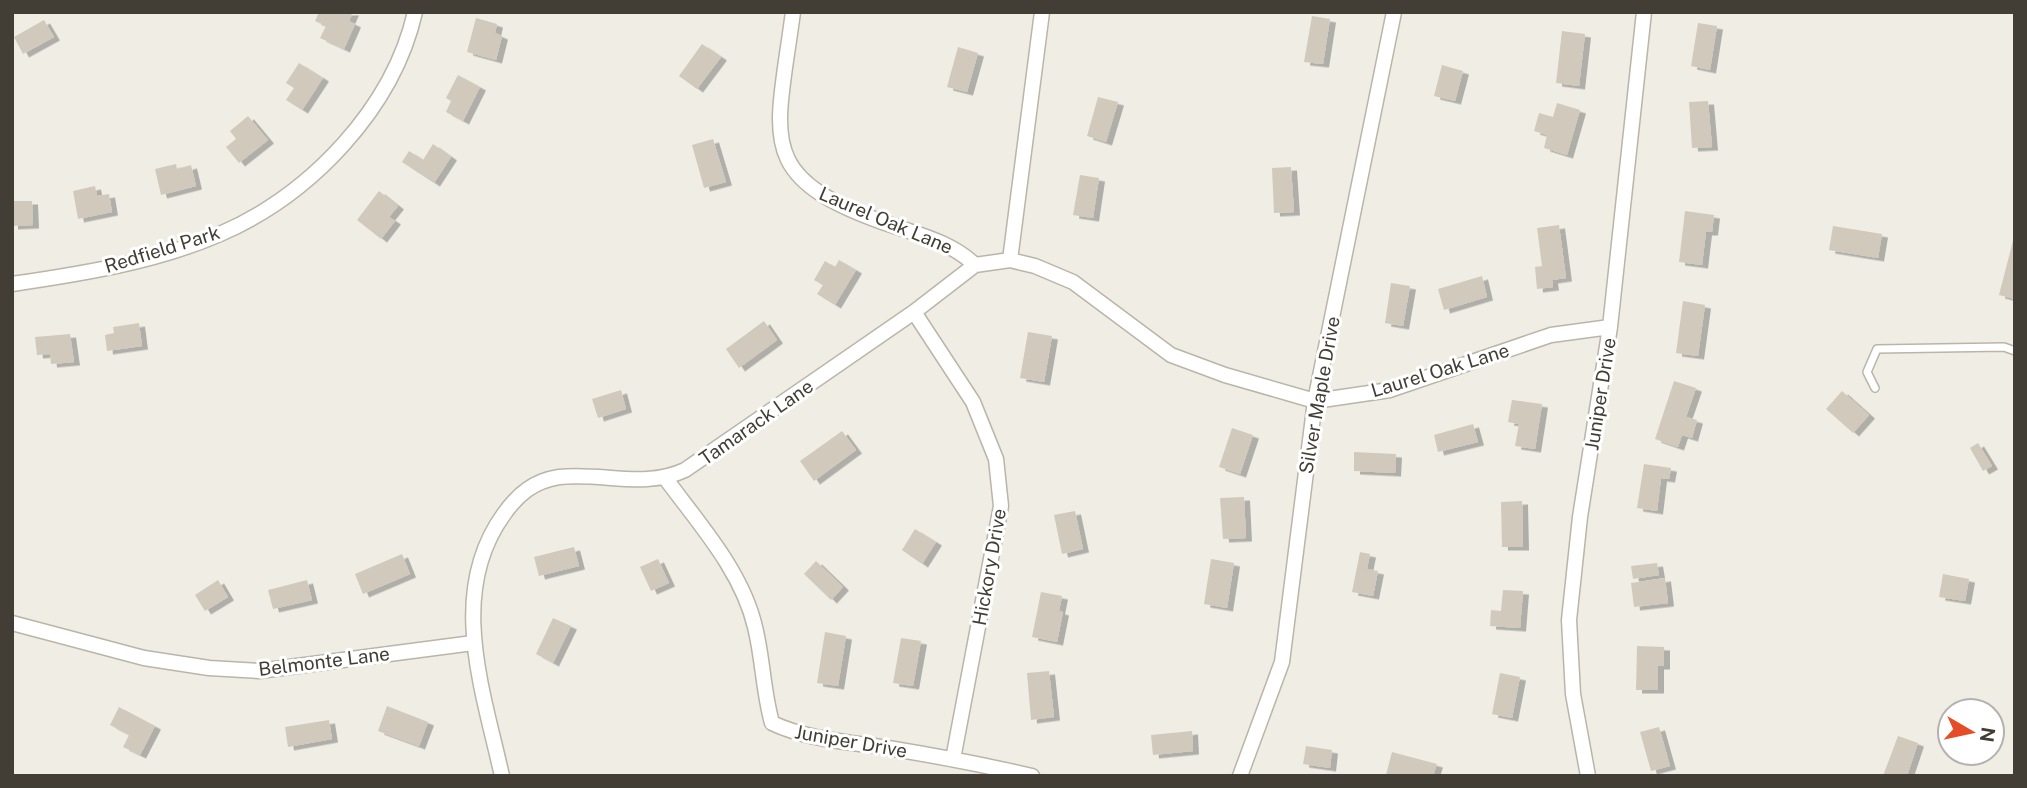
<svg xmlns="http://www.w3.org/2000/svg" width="2027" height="788" viewBox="0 0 2027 788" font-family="'Public Sans',sans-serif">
<defs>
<filter id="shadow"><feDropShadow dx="6" dy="3.5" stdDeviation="0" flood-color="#0004"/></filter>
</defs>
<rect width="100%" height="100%" fill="#f0ede5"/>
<path fill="#d1c9bb" filter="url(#shadow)" d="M319 12H353L349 21 355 24 344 49 320 38 326 26 315 21Z
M1312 16 1330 19 1323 64 1304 62Z
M476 18 497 24 495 33 502 36 496 60 467 52Z
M44 20 54 37 23 54 14 37Z
M1698 23 1717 26 1710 70 1691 66Z
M1562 31 1585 34 1579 86 1556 83Z
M702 44 721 57 697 89 679 76Z
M958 47 978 53 967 92 947 87Z
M299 63 323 78 302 110 286 100 294 88 286 83Z
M1442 65 1463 71 1455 101 1434 96Z
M458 75 480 87 463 121 446 112 451 101 446 98Z
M1098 97 1118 102 1106 142 1087 136Z
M1708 101 1712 147 1692 148 1689 102Z
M1557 103 1580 110 1567 155 1544 148 1547 135 1534 131 1539 113 1553 117Z
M248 116 268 140 239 163 226 147 236 139 230 131Z
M713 139 726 182 704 188 692 145Z
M433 144 451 157 434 183 402 162 409 151 423 160Z
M176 164 177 169 191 165 196 186 161 195 155 169Z
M1291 167 1294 212 1274 213 1272 168Z
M1080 175 1099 178 1093 218 1073 215Z
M95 186 97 196 109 194 112 212 78 219 73 191Z
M379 191 398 206 389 217 395 221 381 239 357 220Z
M12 201H32L33 225 12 226Z
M1685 211 1714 215 1712 232H1706L1702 265 1679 262Z
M1559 225 1566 278 1552 280 1553 287 1537 289 1535 267 1542 266 1537 228Z
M1833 226 1882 234 1878 258 1829 250Z
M2014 237H2015V299L1999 295Z
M839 260 856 270 835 305 817 294 823 285 814 280 825 261 835 267Z
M1482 276 1487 297 1444 310 1438 289Z
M1391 283 1410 286 1403 326 1385 323Z
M1683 301 1705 305 1698 356 1676 353Z
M764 321 777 340 739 368 726 349Z
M139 323 142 346 107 351 105 335 114 333 113 327Z
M1028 332 1052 336 1044 382 1020 378Z
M70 334 74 362 51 364 50 354 37 355 35 337Z
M1674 381 1696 388 1686 417 1697 420 1692 438 1682 435 1678 447 1655 439Z
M621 390 626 409 598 418 592 399Z
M1842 391 1869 415 1853 433 1826 409Z
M1512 400 1542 404 1535 449 1515 446 1519 424 1508 422Z
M1473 424 1478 442 1438 452 1434 435Z
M1232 428 1253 435 1240 474 1219 467Z
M842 431 856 450 814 481 800 461Z
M1978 443 1992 466 1983 471 1970 448Z
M1354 452 1396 454 1395 473 1354 471Z
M1644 464 1671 468 1669 479 1661 478 1657 511 1637 508Z
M1244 497 1246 538 1223 539 1220 498Z
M1522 501 1523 547H1502L1501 502Z
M1075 511 1083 549 1062 554 1054 515Z
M915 529 936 542 922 564 902 550Z
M574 547 579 566 539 576 534 557Z
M1360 552 1370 554 1367 569 1378 571 1373 596 1352 592Z
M402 554 410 574 363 594 355 574Z
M658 559 669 583 651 591 640 567Z
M1211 559 1234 563 1227 608 1204 604Z
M816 561 843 587 831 600 804 574Z
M1657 563 1659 575 1633 579 1631 566Z
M1943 574 1969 579 1965 601 1939 597Z
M1665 578 1668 603 1634 607 1631 583Z
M218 580 228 597 205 611 195 595Z
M307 580 312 600 273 609 268 590Z
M1503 590 1523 591 1520 628 1490 626 1491 610 1501 611Z
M1041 592 1062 596 1059 611 1063 612 1057 642 1032 637Z
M553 618 571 626 553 663 536 654Z
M825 632 846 636 838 686 817 683Z
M901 638 921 641 913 686 893 683Z
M1637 646 1664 647V666H1658V690H1636Z
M1049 671 1054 717 1031 720 1027 673Z
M1500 673 1520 677 1512 718 1492 714Z
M387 706 428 722 419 746 378 731Z
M119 707 155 726 140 755 123 747 129 735 110 725Z
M329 720 332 739 288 747 285 727Z
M1659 727 1670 766 1651 771 1640 732Z
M1192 731 1193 751 1153 755 1151 735Z
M1898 736 1918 743 1907 776H1883Z
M1306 746 1332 750 1330 768 1303 764Z
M1392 752 1437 764 1433 776 1386 775Z"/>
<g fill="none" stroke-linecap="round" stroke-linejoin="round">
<defs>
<path id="lane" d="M1875 388 1867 372 1877 349 2004 347 2015 351"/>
<path id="street" d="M793 12C776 141 752 178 894 226 923 236 952 243 975 265
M1010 260 1035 266 1073 282 1171 355 1225 375 1315 401 1390 390 1551 335 1610 327
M12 284C81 274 156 262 220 234 310 195 393 109 415 12
M914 312 973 402 996 459 1001 506 953 759
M666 479C699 524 742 571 755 627 763 659 763 691 772 723 808 740 850 742 888 748 937 756 984 765 1032 776
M12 623 144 658 209 668 259 671 473 643
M502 776C483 690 447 592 504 514 518 494 534 481 559 477 603 472 644 489 685 470L914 312 975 265 1010 260 1042 12
M1240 776 1282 662 1315 401 1394 12
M1588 776 1573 694 1569 620 1580 517 1610 327 1644 12"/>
</defs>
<use href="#lane" stroke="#bbb5a8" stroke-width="10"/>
<use href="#street" stroke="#bbb5a8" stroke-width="17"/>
<use href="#lane" stroke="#fff" stroke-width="7"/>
<use href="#street" stroke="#fff" stroke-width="14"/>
</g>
<g text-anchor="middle" stroke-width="6" stroke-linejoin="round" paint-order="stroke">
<g font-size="19" fill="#423e35" stroke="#fff">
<text transform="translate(886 220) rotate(23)" y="7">Laurel Oak Lane</text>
<text transform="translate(162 249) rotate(-17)" y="7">Redfield Park</text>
<text transform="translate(1440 370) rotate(-17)" y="7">Laurel Oak Lane</text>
<text transform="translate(1600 394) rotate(-81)" y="7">Juniper Drive</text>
<text transform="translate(1319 395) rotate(-80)" y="7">Silver Maple Drive</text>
<text transform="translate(756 422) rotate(-35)" y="7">Tamarack Lane</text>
<text transform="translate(989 567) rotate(-80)" y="7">Hickory Drive</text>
<text transform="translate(324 661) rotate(-7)" y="7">Belmonte Lane</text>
<text transform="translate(851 741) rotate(10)" y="7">Juniper Drive</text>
</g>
</g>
<rect width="2027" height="788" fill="none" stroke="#423e35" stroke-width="28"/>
<g transform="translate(1971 732) rotate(99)"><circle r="33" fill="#ffffff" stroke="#b3b2ae" stroke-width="2"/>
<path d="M0-5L12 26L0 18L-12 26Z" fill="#e54c27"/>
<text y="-10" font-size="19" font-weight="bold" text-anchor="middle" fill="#423e35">N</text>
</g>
</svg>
